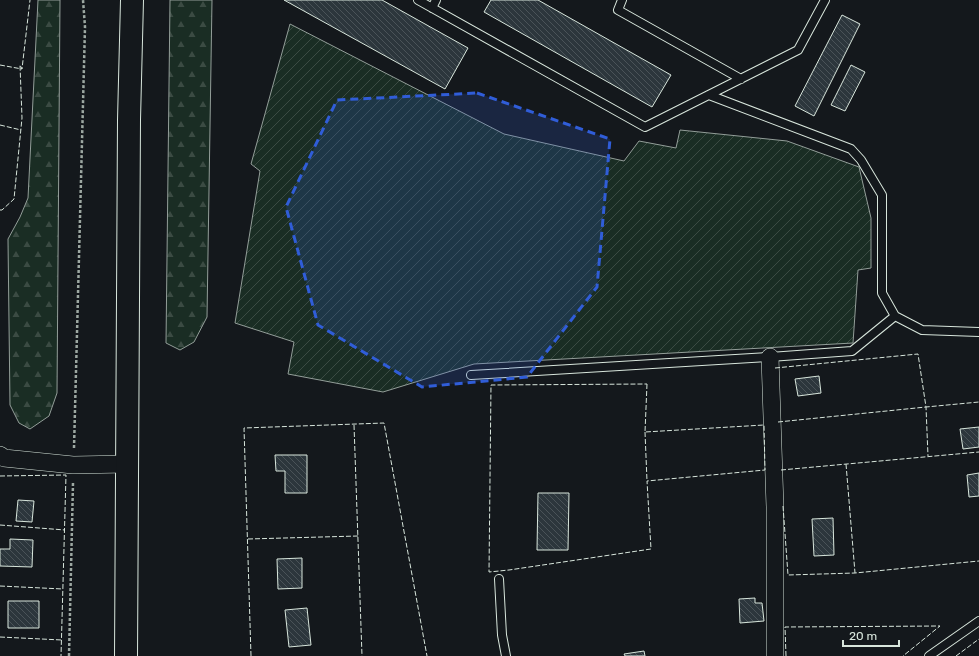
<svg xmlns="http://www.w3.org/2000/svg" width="979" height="656" viewBox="0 0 979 656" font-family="Rubik,sans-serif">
<defs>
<pattern id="forest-firs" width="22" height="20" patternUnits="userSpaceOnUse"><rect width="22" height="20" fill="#1a2d24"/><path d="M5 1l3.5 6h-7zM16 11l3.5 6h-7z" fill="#3b4b43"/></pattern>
<pattern id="garden-furrows" width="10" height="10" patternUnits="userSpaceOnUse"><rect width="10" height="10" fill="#1a2d24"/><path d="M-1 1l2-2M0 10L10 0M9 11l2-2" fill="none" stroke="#3b4b43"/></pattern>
<pattern id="building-back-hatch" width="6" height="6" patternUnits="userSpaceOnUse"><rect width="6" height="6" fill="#2c363c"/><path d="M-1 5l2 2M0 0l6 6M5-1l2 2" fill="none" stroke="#4a5358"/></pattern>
</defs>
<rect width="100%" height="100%" fill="#14181c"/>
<path fill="url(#forest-firs)" stroke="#939e99" d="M38 0H60L57 393 49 416 30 429 19 423 10 405 8 239 20 217 28 198Z
M170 0H212L207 317 194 342 180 350 166 343Z"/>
<path fill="url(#garden-furrows)" stroke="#939e99" d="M290 24 504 134 624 161 639 141 676 148 680 130 787 141 859 167 871 218V268L858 270 853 343 474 364 383 392 288 374 294 342 235 323 260 171 251 164Z"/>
<path fill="url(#building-back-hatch)" stroke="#d8e6dc" d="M284 0H382L468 48 445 89Z
M491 0H538L671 75 652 107 484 12Z
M842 15 860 24 814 116 795 106Z
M851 65 865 72 845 111 831 105Z
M819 376 821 393 798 396 795 379Z
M979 427V447L963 449 960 429Z
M275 455H307V493H285V471H276Z
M979 473V496L969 497 967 475Z
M538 493H569L568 550H537Z
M18 500 34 501 32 522 16 521Z
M833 518 834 555 814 556 812 519Z
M10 539 33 540 32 567 0 566V549H10Z
M302 558V588L278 589 277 559Z
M755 598V603H762L764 621 740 623 739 599Z
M8 601H39V628H8Z
M307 608 311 645 289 647 285 610Z
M644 651 645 656H625L624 654Z"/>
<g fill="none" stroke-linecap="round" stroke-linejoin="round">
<defs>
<path id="service" d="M418 0 645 127 798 50 825 0
M622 0 618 10 741 79
M432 8 436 0
M709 95 851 149 861 160 882 195V293L895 316 922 330 979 332
M471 375 770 357 852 351 895 316
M499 579 502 635 506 656
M929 656 979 621"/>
<path id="minor" d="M770 357 775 507V656
M0 455 4 458 73 465 127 464"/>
<path id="primary" d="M126 656 129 120 132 0"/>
</defs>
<use href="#service" stroke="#d8e6dc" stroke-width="10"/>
<use href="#minor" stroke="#d8e6dc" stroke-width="18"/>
<use href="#primary" stroke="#d8e6dc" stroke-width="24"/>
<path stroke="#9da8a2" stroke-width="2.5" stroke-dasharray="3 2" stroke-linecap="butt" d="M74 448 85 27 83 0
M69 656 73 483"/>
<use href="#service" stroke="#14181c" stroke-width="8"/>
<use href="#minor" stroke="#14181c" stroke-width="17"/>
<use href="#primary" stroke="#14181c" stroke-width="22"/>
<path stroke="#d8e6dc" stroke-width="1" stroke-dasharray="5 2" stroke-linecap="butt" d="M0 65 22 69
M0 125 21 130
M0 210H2L14 199 22 118 20 65 22 69 30 0
M775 368 918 354 926 407 979 402
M647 384 645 432 764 425 765 470 647 481 651 549 509 570 489 572 491 385Z
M778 422 926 407 928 456
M354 425 362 656
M645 432 647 481
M846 464 855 573
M781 470 979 452
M0 476 66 475 61 656
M783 506 788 575 855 573 979 561
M0 525 65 530
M248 539 358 536
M0 586 63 589
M0 637 62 640
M251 656 244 428 384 423 427 656
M786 656 785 627 940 626 903 656
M956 656 979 639"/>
</g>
<path fill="#305dd8" fill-opacity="0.2" stroke="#305dd8" stroke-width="3" stroke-dasharray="8 5" stroke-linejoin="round" d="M477 93 610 139 597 287 527 377 422 387 318 325 286 207 337 100Z"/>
<path d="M843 640v6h56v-6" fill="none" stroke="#d8e6dc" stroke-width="2"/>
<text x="849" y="640" font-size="12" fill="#d8e6dc" stroke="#14181c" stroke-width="3" paint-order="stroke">20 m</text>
</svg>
